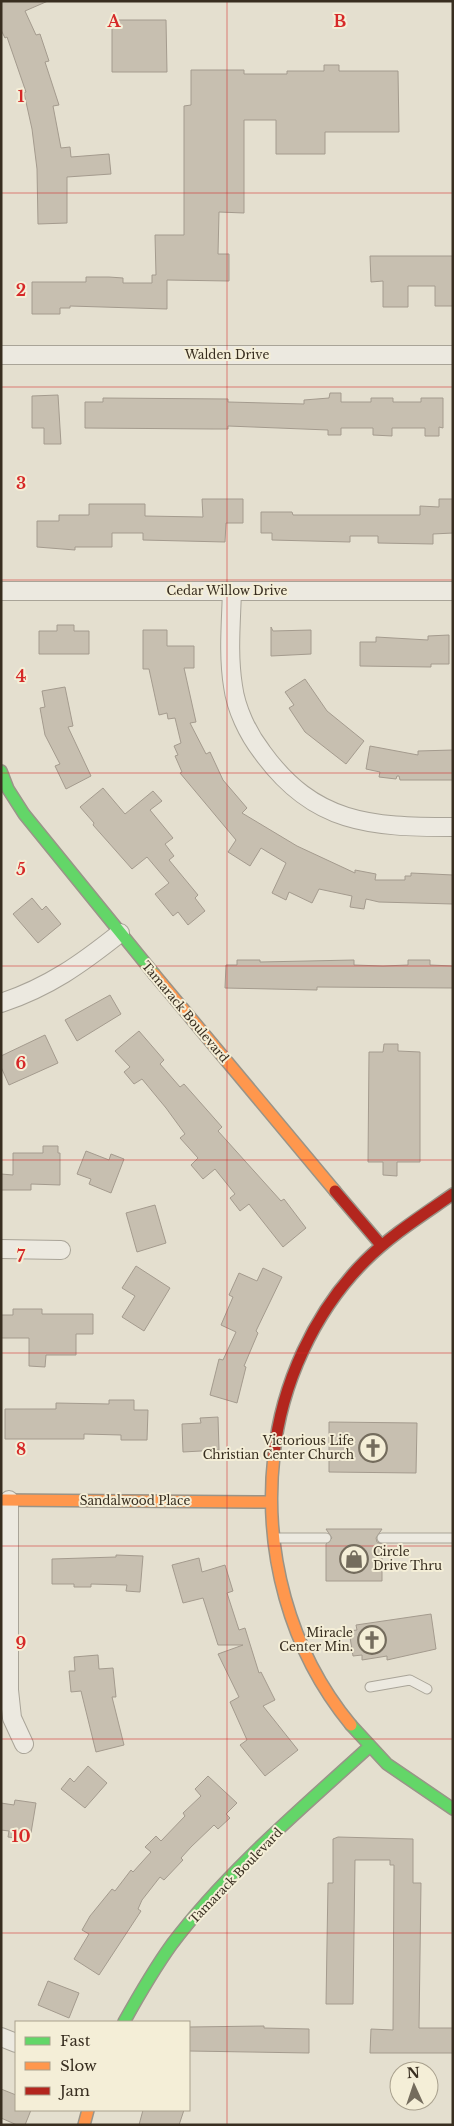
<svg xmlns="http://www.w3.org/2000/svg" width="454" height="2126" viewBox="0 0 454 2126" font-family="'Libre Baskerville',serif">
<rect width="100%" height="100%" fill="#e4dfcf"/>
<path fill="#c7bfb0" stroke="#a49b8e" d="M1 1H48L25 11 36 35 40 34 49 61 45 62 59 105 53 106 61 148 70 147 71 157 109 154 111 174 67 177V223L38 224 37 169 32 129 24 93 26 92 7 37 5 38 1 30Z
M112 20H166L167 72H112Z
M324 65H339V71H398L399 132H325V154H276V120H244V213L219 212 218 254H229V281L167 280V309L70 306V308H60V314H32V282H86V277H109L123 278V283H152V275H156L155 235H184V106L191 105V70H244V74H287V71H324Z
M370 256H453V306H435V286H408V307H383V281L371 282Z
M330 393H341V402H371V398H393V402H421V398H443V428L439 427V436H425V428H392V436L373 435V428H341V435H328V430L228 426V429H213L85 428V402H103V398L228 399V402L304 404V400L329 398Z
M58 395 61 444H44V428H32V396Z
M202 499H243V523H226L225 542 143 540V533H112V547H75V550L37 547V521H59V515H89V504H145V516L203 517Z
M439 499H453V533L433 534V544L378 543V536H350V542L272 540V533H261V512H292L293 515H420V506L439 507Z
M57 625H74V631H89V654H39V631H57Z
M271 627 273 631 311 630V654L271 656Z
M143 630H167V646H194V668H184L196 722 190 723 206 754 210 752 223 780 247 808 242 813 297 846 355 873V870L376 874 375 880H405V876H411V873L453 875V904L379 902 366 899 364 909 350 907 352 896 319 889 312 903 289 892 286 900 272 893 286 863 261 848 250 866 228 852 236 840 180 773 182 772 175 756 178 755 174 746 181 743 175 718 168 719 167 713 159 715 149 669H143Z
M449 635V664H431V667L360 666V642H376V637L428 640V636Z
M305 679 327 711 364 741 346 764 305 732 289 708 294 705 285 692Z
M65 687 73 726 68 727 91 776 66 789 55 766 60 764 45 735 40 708 45 707 42 691Z
M370 746 418 755V751L453 750V780H400L399 776H397L396 779 379 777 380 772 366 769Z
M103 788 125 814 153 791 162 801 150 810 173 838 165 844 174 856 169 860 198 895 195 898 205 911 188 925 178 912 173 916 155 894 169 883 147 857 132 869 93 825 94 823 80 807Z
M32 898 42 910 46 906 61 924 38 943 13 914Z
M237 960H260V962L354 960V965L383 966 408 965V960H430V965L453 966V988L317 987V990L225 988 226 965H237Z
M110 995 121 1014 77 1041 65 1020Z
M139 1031 164 1060 160 1064 180 1087 184 1084 222 1127 218 1131 281 1201 284 1199 306 1228 283 1247 249 1204 240 1211 230 1198 235 1194 215 1169 203 1179 191 1165 198 1158 180 1138 185 1134 166 1108 142 1079 134 1084 124 1072 130 1067 115 1051Z
M45 1035 58 1063 9 1085 1 1067V1056Z
M384 1044H398V1051L420 1052V1162H397V1176L383 1175V1162H368L369 1052H383Z
M43 1146H58V1153H60V1185L31 1184V1190H1V1174L13 1175V1153H43Z
M86 1151 109 1160 111 1154 124 1159 111 1193 89 1184 91 1179 77 1174Z
M155 1205 166 1243 137 1252 126 1213Z
M136 1266 170 1288 144 1331 122 1317 135 1296 122 1288Z
M263 1268 282 1277 256 1331 258 1333 244 1366 246 1367 237 1403 210 1395 219 1359 223 1360 236 1332 221 1325 233 1297 229 1295 239 1273 257 1281Z
M13 1309H42V1314H93V1334H76V1355H46L45 1367 29 1366V1338H1V1315H13Z
M109 1400H134V1410H148L147 1440H121V1435L84 1434V1439H5V1409H56V1403L109 1404Z
M218 1417 219 1450 183 1452 182 1424 201 1423 200 1418Z
M329 1422 417 1423 416 1473 329 1472Z
M326 1529H382L376 1538 377 1542 382 1544V1581H326V1544L332 1538Z
M116 1555 143 1556 140 1592 126 1591 127 1585 91 1584V1587H74V1584H52V1559L116 1557Z
M199 1558 202 1572 225 1565 233 1591 227 1593 239 1630 245 1628 259 1673 261 1672 275 1700 263 1706 298 1750 265 1776 240 1745 247 1740 230 1702 239 1697 218 1654 243 1645H218L203 1598 183 1603 172 1565Z
M431 1614 436 1649 387 1660V1656L362 1660V1655L353 1656 349 1631 357 1630 356 1625Z
M98 1655 99 1669 113 1668 116 1697H112L124 1745 96 1752 81 1691 71 1692 69 1671H75L74 1657Z
M88 1766 107 1783 85 1808 61 1789 70 1778 74 1782Z
M208 1776 237 1803 226 1814 230 1818 218 1829 214 1825 191 1847 181 1858 183 1860 164 1880 160 1877 142 1900 138 1909 141 1911 99 1975 74 1959 89 1934 82 1930 90 1916 112 1889 115 1891 131 1870 133 1872 151 1852 145 1847 156 1836 161 1841 185 1816 183 1813 201 1796 195 1789Z
M15 1800 36 1803 31 1833 24 1832 23 1839 8 1837 9 1831 1 1830V1803L14 1805Z
M338 1837 413 1839V1883H421L419 2028H453V2053H370L371 2029 393 2030 394 1865H390V1860H355L353 2004H326L328 1883H333V1839Z
M48 1981 79 1993 69 2018 38 2005Z
M264 2026V2028L309 2029V2053L189 2051V2027Z
M1 2089 16 2095V2110H31L25 2125H17L1 2118Z
M143 2110H184L179 2125H139Z"/>
<g fill="none" stroke-linecap="round" stroke-linejoin="round">
<defs>
<path id="lane" d="M274 1538H326
M382 1538H453
M370 1687 410 1680 427 1689"/>
<path id="street" d="M1 355H453
M1 591H453
M232 591C231 623 228 655 233 686 236 709 248 734 262 752 314 824 370 827 453 827
M1 1003C49 987 81 964 120 933
M1 1249 61 1250
M9 1500V1690L12 1718 24 1744
M1 2037 16 2043"/>
<path id="fast" d="M1 771 8 789 24 814 154 974
M351 1725 387 1764 453 1809
M124 2022C139 1995 154 1969 172 1944 228 1870 301 1809 369 1747"/>
<path id="slow" d="M154 974 335 1191
M274 1455C263 1551 289 1650 351 1725
M1 1500 269 1502
M84 2125 88 2110"/>
<path id="jam" d="M335 1191 381 1245
M274 1455C281 1385 314 1312 365 1261 391 1235 423 1215 453 1194"/>
</defs>
<use href="#lane" stroke="#a9a498" stroke-width="11"/>
<use href="#street" stroke="#a9a498" stroke-width="20"/>
<use href="#fast" stroke="#999488" stroke-width="14"/>
<use href="#slow" stroke="#999488" stroke-width="14"/>
<use href="#jam" stroke="#999488" stroke-width="14"/>
<use href="#lane" stroke="#ece9e0" stroke-width="9"/>
<use href="#street" stroke="#ece9e0" stroke-width="18"/>
<use href="#fast" stroke="#63d668" stroke-width="11"/>
<use href="#slow" stroke="#ff974d" stroke-width="11"/>
<use href="#jam" stroke="#b3261e" stroke-width="11"/>
</g>
<path fill="none" stroke="#d62828" stroke-width="1" stroke-opacity="0.55" d="M227 1V2125M1 193H453M1 387H453M1 580H453M1 773H453M1 966H453M1 1160H453M1 1353H453M1 1546H453M1 1739H453M1 1933H453"/>
<defs>
<symbol id="church-ring" viewBox="-11 -11 22 22"><circle r="9.5" fill="#f4eed7" stroke="#746c5d" stroke-width="1.5"/><path d="M-1.2-6h2.4v3.5h3.3v2.4h-3.3V6h-2.4V-.1h-3.3v-2.4h3.3Z" fill="#746c5d"/></symbol>
<symbol id="shop-ring" viewBox="-11 -11 22 22"><circle r="9.5" fill="#f4eed7" stroke="#746c5d" stroke-width="1.5"/><path d="M-5-2.5h2.3a2.7 3.5 0 0 1 5.4 0H5L5.5 6h-11ZM-1.5-2.5h3a1.5 2.3 0 0 0-3 0Z" fill="#746c5d"/></symbol>
</defs>
<g fill-rule="evenodd">
<use href="#church-ring" x="357" y="1432" width="32" height="32"/>
<use href="#shop-ring" x="338" y="1543" width="32" height="32"/>
<use href="#church-ring" x="356" y="1624" width="32" height="32"/>
</g>
<g text-anchor="middle" stroke-width="4" stroke-linejoin="round" paint-order="stroke">
<g font-size="12" fill="#382e20" stroke="#f4eed7">
<text x="227" y="359">Walden Drive</text>
<text x="227" y="595">Cedar Willow Drive</text>
<text transform="translate(185 1012) rotate(50)" y="4">Tamarack Boulevard</text>
<text x="135" y="1505">Sandalwood Place</text>
<text transform="translate(236 1876) rotate(-46)" y="4">Tamarack Boulevard</text>
</g>
<g font-size="12" fill="#382e20" stroke="#f4eed7" text-anchor="end">
<text x="354" y="1445">Victorious Life<tspan x="354" dy="14">Christian Center Church</tspan></text>
<text x="373" y="1556" text-anchor="start">Circle<tspan x="373" dy="14">Drive Thru</tspan></text>
<text x="353" y="1637">Miracle<tspan x="353" dy="14">Center Min.</tspan></text>
</g>
</g>
<g font-size="16" text-anchor="middle" font-weight="bold" fill="#d62828" stroke="#f4eed7" stroke-width="4" stroke-linejoin="round" paint-order="stroke">
<text x="114" y="27">A</text>
<text x="340" y="27">B</text>
<text x="21" y="102">1</text>
<text x="21" y="296">2</text>
<text x="21" y="489">3</text>
<text x="21" y="682">4</text>
<text x="21" y="875">5</text>
<text x="21" y="1069">6</text>
<text x="21" y="1262">7</text>
<text x="21" y="1455">8</text>
<text x="21" y="1649">9</text>
<text x="21" y="1842">10</text>
</g>
<rect width="454" height="2126" fill="none" stroke="#382e20" stroke-width="5"/>
<rect x="15" y="2021" width="175" height="90" fill="#f4eed7" stroke="#a9a18e"/>
<rect x="25" y="2037" width="25" height="8" fill="#63d668" stroke="#a9a18e"/>
<text x="60" y="2046" font-size="15" fill="#382e20">Fast</text>
<rect x="25" y="2062" width="25" height="8" fill="#ff974d" stroke="#a9a18e"/>
<text x="60" y="2071" font-size="15" fill="#382e20">Slow</text>
<rect x="25" y="2087" width="25" height="8" fill="#b3261e" stroke="#a9a18e"/>
<text x="60" y="2096" font-size="15" fill="#382e20">Jam</text>
<g transform="translate(414 2086) rotate(357)"><circle r="24" fill="#f4eed7" stroke="#a9a18e"/>
<path d="M0-4L9 19L0 12L-9 19Z" fill="#746c5d"/>
<text y="-8" font-size="14" font-weight="bold" text-anchor="middle" fill="#382e20">N</text>
</g>
</svg>
